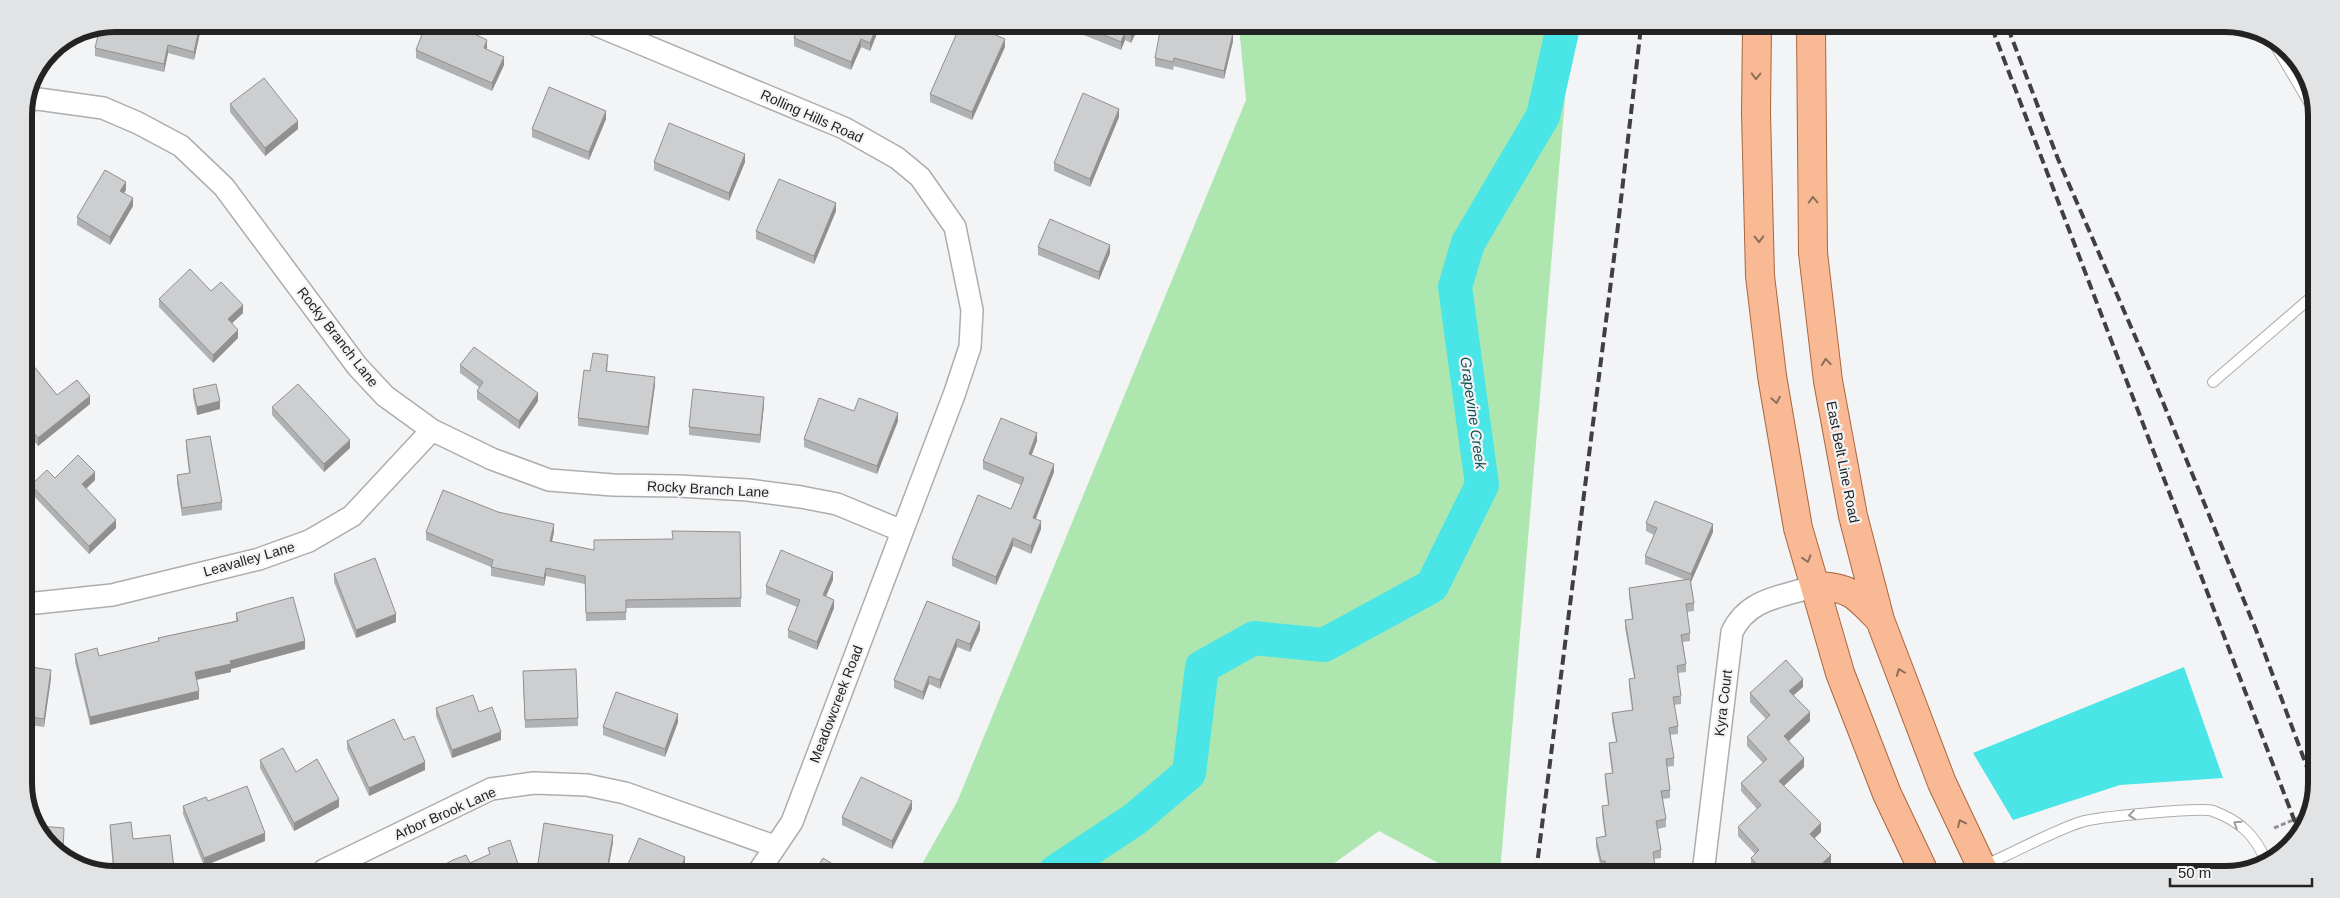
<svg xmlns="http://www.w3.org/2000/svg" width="2340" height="898" viewBox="0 0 2340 898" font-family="Arial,sans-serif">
<rect width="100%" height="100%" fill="#f3f4f6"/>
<path fill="#ade7af" d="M1239 26 1571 27 1500 873 1455 872 1379 831 1322 872 918 871 957 802 1246 100Z"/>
<path fill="#49e5e7" d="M2184 667 2223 778 2120 785 2013 820 1973 753Z"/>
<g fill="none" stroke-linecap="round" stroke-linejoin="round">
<path stroke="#49e5e7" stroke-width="34" d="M1055 872 1135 819 1189 773 1202 667 1254 638 1324 645 1432 586 1482 485 1455 287 1468 243 1543 116 1563 27"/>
<defs>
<path id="service" d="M2274 43 2316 114
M2213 382 2315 294
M1983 866C2016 852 2048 833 2081 822 2095 817 2202 807 2213 811 2240 821 2255 835 2266 861"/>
<path id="minor" d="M596 25 844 128 897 158 920 177 955 227 972 310 970 347 954 395 792 822 759 871
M29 100 38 99 103 108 138 123 181 146 224 187 357 366 385 396 432 430 492 459 549 480 613 485 678 486 748 490 801 497 837 504 902 531
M24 602 36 603 112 595 259 559 309 541 352 516 432 430
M324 870 491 789 534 783 587 785 625 793 774 846
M1703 873 1732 632C1748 598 1782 597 1815 586"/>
<path id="primary" d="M1757 28 1756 113 1760 276 1772 376 1798 528 1840 673 1887 794 1925 874
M1811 28 1813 253 1828 381 1853 516 1880 620 1942 783 1985 874
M1815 586C1851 587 1856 595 1880 620"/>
</defs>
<use href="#service" stroke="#acadae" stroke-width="12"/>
<use href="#minor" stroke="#acadae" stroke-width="24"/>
<use href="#primary" stroke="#aa663e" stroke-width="30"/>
<path stroke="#929294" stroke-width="3" stroke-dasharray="5 2.5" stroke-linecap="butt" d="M2274 828 2310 813"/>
<use href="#service" stroke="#fff" stroke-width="10"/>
<use href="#minor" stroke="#fff" stroke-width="21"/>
<use href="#primary" stroke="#f8b994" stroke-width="28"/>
<path stroke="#404042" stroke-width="4" stroke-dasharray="10 5" stroke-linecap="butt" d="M1992 28 2298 830
M2008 28 2058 159 2151 373 2256 630 2311 778
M1536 873 1617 234 1641 27"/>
</g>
<path fill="#b0b1b2" d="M474 25 471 33 487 48 486 49 504 65 492 91 416 58V50Z
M799 25 880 26 870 51 861 47 851 70 794 46V38Z
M1076 26H1139L1131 43 1125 40 1121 50 1076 32Z
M1221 30 1233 41 1224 79 1174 66 1173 70 1155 66V58Z
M200 33 194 60 168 53 164 72 95 56V48Z
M1005 47 972 120 930 102V94Z
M230 104 298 129 265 156 230 112Z
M1119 117 1090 187 1054 171V163Z
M606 119 589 160 532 137V129Z
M24 160H33V218H24Z
M654 162H745L729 201 654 170Z
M126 190 124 193 133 206 110 245 77 225V217Z
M836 211 814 264 756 239V231Z
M1038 247 1110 253 1099 280 1038 255Z
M211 291 243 313 232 323 238 338 213 363 159 307V299Z
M24 354 57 395 90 404 38 446 24 429Z
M608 363 607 371 655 385 648 435 578 426V418L590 371Z
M460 365 538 401 519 429 477 399V391L479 387 460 373Z
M193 389 220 409 197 415 193 397Z
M764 405 760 443 689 435V427Z
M272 407 350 448 324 472 272 415Z
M854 411 898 421 877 474 804 447V439Z
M186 440 222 502V510L182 516 177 483V475L189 473 186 448Z
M1037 441 1031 455 1054 472 1035 519 1041 529 1031 554 1013 546 996 585 952 566V558L1011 509 1021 485 983 469V461Z
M55 478 95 480 86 489 116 528 89 554 31 493V485Z
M498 512 554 532 552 542 594 550 672 539 740 532 741 607 626 608V620L586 621 585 584 546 576 544 586 491 576V567L426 540V532Z
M1646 523 1713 532 1691 582 1694 603V611L1687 612 1690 633V641L1683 642 1686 664V672L1678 673 1681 696V704L1674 705 1678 726V734L1670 735 1674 758V766L1667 767 1670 790V798L1663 799 1666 819V827L1658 829 1661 850V858L1654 859 1656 873H1606L1605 869H1601L1596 846V838L1605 836 1602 814V806L1608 805 1605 782V774L1612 773 1609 751V743L1616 742 1612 721V713L1632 710 1629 687V679L1634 678 1625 628V620L1632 619 1629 596V588L1686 580 1645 564V556L1654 535 1646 531Z
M334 574 396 622 356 638 334 582Z
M833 580 826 596 834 608 817 650 788 638V630L797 607 766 594V586Z
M927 601 980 630 970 652 957 647 940 689 929 684 923 700 894 688V680Z
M236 613 305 649 231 669V672L196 680 199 699 90 725 75 662V654L99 656 158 641V638L236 621Z
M24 666 51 678 44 727 24 724Z
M523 679 578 718V726L525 728Z
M1803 687 1794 695 1810 721 1789 741 1804 767 1784 786 1821 832 1815 838 1831 863 1821 873H1757L1751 867V858L1755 854 1738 836V827L1757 809 1741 791V783L1763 763 1747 746V737L1766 719 1750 702V693Z
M436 708 479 712 501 740 452 758 436 716Z
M678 722 665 757 603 735V727Z
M404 740 425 770 369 796 347 749V741Z
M260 760 296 772 339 807 294 831 260 768Z
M208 801 265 841 204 866 183 814V806Z
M912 809 892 849 842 825V817Z
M110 825 133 839 170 835 174 869H113L110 833Z"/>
<path fill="#909091" d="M200 25V33L194 60V52Z
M471 25H474L468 39V31Z
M877 26H880L870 51V43Z
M1135 26H1139L1131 43V35Z
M1125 32V40L1121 50V42Z
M1233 33V41L1224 79V71Z
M861 39V47L851 70V62Z
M1005 39V47L972 120V112Z
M487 40V48L484 56V48Z
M168 45V53L164 72V64Z
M504 57V65L492 91V83Z
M1119 109V117L1090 187V179Z
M606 111V119L589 160V152Z
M298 121V129L265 156V148Z
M745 154V162L729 201V193Z
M126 182V190L120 199V191Z
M133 198V206L110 245V237Z
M836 203V211L814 264V256Z
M1110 245V253L1099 280V272Z
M243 305V313L228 327V319Z
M238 330V338L213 363V355Z
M655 377V385L648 435V427Z
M538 393V401L519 429V421Z
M90 396V404L38 446V438Z
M764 397V405L760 443V435Z
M220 401V409L197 415V407Z
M898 413V421L877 474V466Z
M1037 433V441L1029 462V454Z
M350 440V448L324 472V464Z
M1054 464V472L1033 526V518Z
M95 472V480L82 492V484Z
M116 520V528L89 554V546Z
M1041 521V529L1031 554V546Z
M554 524V532L550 549V541Z
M1713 524V532L1691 582V574Z
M1013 538V546L996 585V577Z
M546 568V576L544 586V578Z
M833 572V580L823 603V595Z
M834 600V608L817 650V642Z
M396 614V622L356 638V630Z
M980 622V630L970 652V644Z
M957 639V647L940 689V680Z
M305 641V649L231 669V672L195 680V672L230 661Z
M51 670V678L44 727V719Z
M929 676V684L923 700V692Z
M1803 679V687L1789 699V691Z
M199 691V699L90 725V717Z
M1810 712V721L1784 745V736Z
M678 714V722L665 757V749Z
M501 732V740L452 758V750Z
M1804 758V767L1779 790V781Z
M425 762V770L369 796V788Z
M339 799V807L294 831V823Z
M912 801V809L892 849V841Z
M1821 823V832L1810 842V834Z
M265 833V841L204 866V858Z
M613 835V843L608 870H607Z
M1831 855V863L1821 873H1812Z
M685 857V865L683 871H680Z"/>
<path fill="#cdcecf" stroke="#909091" d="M116 24H195L200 25 194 52 168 45 164 64 95 48 100 27Z
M426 24 471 25 468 31 487 40 484 48 504 57 492 83 416 50Z
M799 25 877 26 870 43 861 39 851 62 794 38Z
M960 26H974L1005 39 972 112 930 94Z
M1082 26H1135L1131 35 1125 32 1121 42Z
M1161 26H1220L1219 30 1233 33 1224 71 1174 58 1173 62 1155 58Z
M264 78 298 121 265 148 230 104Z
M549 87 606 111 589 152 532 129Z
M1083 93 1119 109 1090 179 1054 163Z
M669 123 745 154 729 193 654 162Z
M24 160H33V210H24Z
M105 170 126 182 120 191 133 198 110 237 77 217Z
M779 179 836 203 814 256 756 231Z
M1050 219 1110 245 1099 272 1038 247Z
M190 269 211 291 221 282 243 305 228 319 238 330 213 355 159 299Z
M474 347 538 393 519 421 477 391 483 382 460 365Z
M593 353 608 355 606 371 655 377 648 427 578 418 584 370 590 371Z
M24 354 57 395 77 380 90 396 38 438 24 421Z
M216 384 220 401 197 407 193 389Z
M298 384 350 440 324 464 272 407Z
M693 389 764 397 760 435 689 427Z
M819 398 854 411 859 398 898 413 877 466 804 439Z
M1001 418 1037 433 1029 454 1054 464 1033 518 1041 521 1031 546 1013 538 996 577 952 558 978 495 1011 509 1024 478 983 461Z
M210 436 222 502 182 508 177 475 190 473 186 440Z
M78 455 95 472 82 484 116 520 89 546 31 485 47 470 55 478Z
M443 490 498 512 554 524 550 541 594 550V540L673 539 672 531 740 532 741 598 626 600V612L586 613 585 576 546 568 544 578 491 567 493 560 426 532Z
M1655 501 1713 524 1691 574 1645 556 1657 528 1646 523Z
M781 550 833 572 823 595 834 600 817 642 788 630 800 600 766 586Z
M375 558 396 614 356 630 334 574Z
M1690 579 1694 603 1686 604 1690 633 1681 635 1686 664 1677 666 1681 696 1673 697 1678 726 1669 728 1674 758 1666 759 1670 790 1661 791 1666 819 1656 821 1661 850 1653 852 1656 873H1607L1605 861H1601L1596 838 1606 836 1602 806 1609 805 1605 774 1613 773 1609 743 1617 742 1612 713 1633 710 1629 679 1635 678 1625 620 1633 619 1629 588Z
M293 597 305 641 230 661 231 664 195 672 199 691 90 717 75 654 97 648 99 656 159 641 158 638 238 621 236 613Z
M927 601 980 622 970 644 957 639 940 680 929 676 923 692 894 680Z
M1786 660 1803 679 1789 691 1810 712 1784 736 1804 758 1779 781 1821 823 1810 834 1831 855 1812 873H1765L1751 858 1759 850 1738 827 1761 805 1741 783 1767 759 1747 737 1770 715 1750 693Z
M24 666 51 670 44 719 24 716Z
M576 669 578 718 525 720 523 671Z
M616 692 678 714 665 749 603 727Z
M473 695 479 712 492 707 501 732 452 750 436 708Z
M394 719 404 740 414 736 425 762 369 788 347 741Z
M283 748 296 772 317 759 339 799 294 823 260 760Z
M861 777 912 801 892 841 842 817Z
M247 786 265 833 204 858 183 806 206 797 208 801Z
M131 822 133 839 170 835 174 868 165 869H114L110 825Z
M544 823 613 835 607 870H537Z
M40 826 64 828 63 852 43 838 40 830Z
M639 838 685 857 680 871H629L626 869Z
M510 840 520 870H434L453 860 466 855 470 863 490 854 488 848Z
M823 858 844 871H815Z"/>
<defs><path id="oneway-chevron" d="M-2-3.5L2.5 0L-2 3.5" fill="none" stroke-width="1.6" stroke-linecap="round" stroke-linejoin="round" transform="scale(1.25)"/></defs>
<g stroke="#8e6e5c">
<use href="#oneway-chevron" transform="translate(1756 76) rotate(91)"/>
<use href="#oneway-chevron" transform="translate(1813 200) rotate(-91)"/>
<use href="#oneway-chevron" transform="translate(1759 239) rotate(89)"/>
<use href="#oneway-chevron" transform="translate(1826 362) rotate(-96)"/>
<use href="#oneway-chevron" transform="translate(1776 400) rotate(80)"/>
<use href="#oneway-chevron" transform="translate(1807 559) rotate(73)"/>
<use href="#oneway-chevron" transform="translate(1900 672) rotate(-111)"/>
<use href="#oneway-chevron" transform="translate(1961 823) rotate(-115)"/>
</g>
<g stroke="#9c9c9c">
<use href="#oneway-chevron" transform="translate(2132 815) rotate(173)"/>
<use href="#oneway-chevron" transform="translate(2237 824) rotate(-146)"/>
</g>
<g text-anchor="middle" stroke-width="4.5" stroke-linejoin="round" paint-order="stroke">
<g font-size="14" fill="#232324" stroke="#f3f4f6">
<text transform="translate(812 116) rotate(24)" y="5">Rolling Hills Road</text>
<text transform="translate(338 337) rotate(52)" y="5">Rocky Branch Lane</text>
<text transform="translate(1843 462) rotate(79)" y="5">East Belt Line Road</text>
<text transform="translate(708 489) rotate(3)" y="5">Rocky Branch Lane</text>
<text transform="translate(249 559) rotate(-16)" y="5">Leavalley Lane</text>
<text transform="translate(1723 703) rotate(-83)" y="5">Kyra Court</text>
<text transform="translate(836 704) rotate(-69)" y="5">Meadowcreek Road</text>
<text transform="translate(445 813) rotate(-24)" y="5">Arbor Brook Lane</text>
</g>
<g font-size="15" font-style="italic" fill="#0f5252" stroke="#f3f4f6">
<text transform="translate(1473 413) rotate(82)" y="5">Grapevine Creek</text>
</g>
</g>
<path d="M0 0H2340V898H0ZM115 32H2225A83 83 0 0 1 2308 115V783A83 83 0 0 1 2225 866H115A83 83 0 0 1 32 783V115A83 83 0 0 1 115 32Z" fill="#e2e3e5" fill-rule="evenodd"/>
<path fill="none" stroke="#232324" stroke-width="6" d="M115 32H2225A83 83 0 0 1 2308 115V783A83 83 0 0 1 2225 866H115A83 83 0 0 1 32 783V115A83 83 0 0 1 115 32Z"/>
<path d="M2170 878v8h142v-8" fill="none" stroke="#232324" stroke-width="2.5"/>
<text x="2178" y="878" font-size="15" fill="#232324" stroke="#f3f4f6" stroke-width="4" paint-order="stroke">50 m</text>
</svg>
